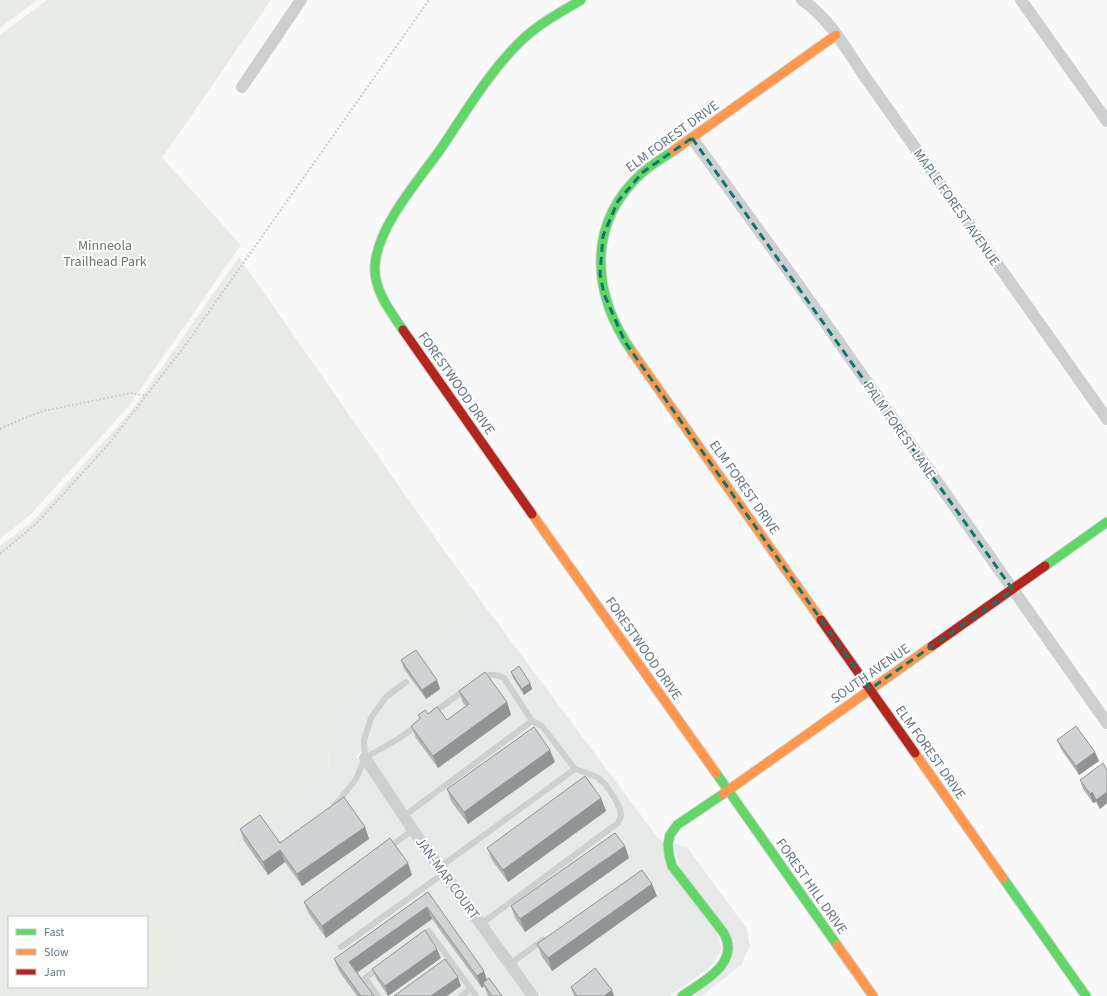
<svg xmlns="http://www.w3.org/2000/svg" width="1107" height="996" viewBox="0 0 1107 996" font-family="'Source Sans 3',sans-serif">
<rect width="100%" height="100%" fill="#f9f9f9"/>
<path fill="#e8e9e9" d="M481 601 658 838 661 839 718 935 722 949 712 966 670 996H541L418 826 366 749 356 756 526 996H345L233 843 330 775 328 772 329 749 337 735V719L341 707Z
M674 844 687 847 747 929 750 946 742 964 702 996H693L733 959 678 863Z"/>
<path fill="#e8ebe6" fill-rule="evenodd" d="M0 0H37L0 28Z
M47 0H271L162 158 241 245 128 407 30 515 0 539V35Z
M239 257 440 545 481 601 341 707 337 719V735L329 749 328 772 330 775 233 843 345 996H0V546L34 520 132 410ZM9 917H147V987H9Z"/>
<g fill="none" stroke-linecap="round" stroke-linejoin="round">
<defs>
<path id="fast" d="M403 330C390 311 373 289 375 265 378 226 418 181 440 150 466 112 490 70 523 39 540 23 561 12 581 0
M633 353C592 295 585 224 643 172 652 164 663 158 673 151
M1045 566 1107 522
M716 773 837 945
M1003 878 1086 996
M682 996C703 982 742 962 723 932L672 866 669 855 668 844 670 835 677 825 723 794"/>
<path id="slow" d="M673 151 836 35
M633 353 821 620
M532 514 716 773
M915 753 1003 878
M723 794 932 646
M837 945 873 996"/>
<path id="jam" d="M403 330 532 514
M821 620 915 753
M932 646 1045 566"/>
</defs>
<use href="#fast" stroke="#d5d6d7" stroke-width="11"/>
<use href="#slow" stroke="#d5d6d7" stroke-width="11"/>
<use href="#jam" stroke="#d5d6d7" stroke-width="11"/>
<path stroke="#cbcccd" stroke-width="2" stroke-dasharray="2 2" stroke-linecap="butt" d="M0 429 22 419 43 411 131 393 146 396
M0 554 37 523 107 446 184 347 429 0"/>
<path stroke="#cecfd0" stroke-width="6" d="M480 679C489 674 495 673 504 678L532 721
M433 713 466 689
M365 758 398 739 418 725
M334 805 339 801 356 779 365 758 364 740 371 718 386 697 406 682
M404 816 532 721 542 726 575 769 597 777 605 784 614 797 620 809 621 816 618 823 481 924
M388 848 413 830
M440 867 575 769
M421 937 429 931 476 996
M341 947 444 873
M510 964 543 940
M378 996 365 978 380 967
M461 996 471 989"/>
<path stroke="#cecfd0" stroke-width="12" d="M802 0C829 18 845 47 863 74L1107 419
M1021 0 1107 121
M242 87 301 0
M692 138 805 294 1107 723
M365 758 413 830 533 996"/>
<use href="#fast" stroke="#63d668" stroke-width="9"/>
<use href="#slow" stroke="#ff974d" stroke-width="9"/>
<use href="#jam" stroke="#b3261e" stroke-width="9"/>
</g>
<path fill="#b3b5b5" d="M401 660 437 680 440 689 426 699 404 669Z
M511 672 530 683 532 689 524 695 513 678Z
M459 691 507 702 511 715 438 768 416 738 411 726 420 719 418 715 428 714 447 720 466 706 463 703Z
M1057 740 1095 752 1099 761 1079 775 1061 749Z
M555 762 468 824 451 801 447 789Z
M1107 770V803L1100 809 1096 802 1093 803 1083 789 1080 780Z
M601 798 606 811 508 882 492 860 487 848Z
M365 827 369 839 302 886 285 862 268 875 244 841 240 829 280 843Z
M629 858 525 932 515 918 511 906Z
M412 875 326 938 309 914 304 902Z
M428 892 487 980 502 996H488L484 986 482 988 432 919 357 972 374 996H357L339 971 334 959Z
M657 896 552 971 542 957 537 944Z
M441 958 388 996 376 978 372 969Z
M571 987 614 996H574Z"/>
<path fill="#929394" d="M437 680 440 689 426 699 422 690Z
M530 683 532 689 524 695 522 689Z
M507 702 511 715 438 768 433 756Z
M550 750 555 762 468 824 464 812Z
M1095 752 1099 761 1079 775 1076 766Z
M1092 792 1096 802 1093 803 1090 794Z
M1107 792V803L1100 809 1096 800Z
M601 798 606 811 508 882 503 870Z
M365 827 369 839 302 886 297 874Z
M625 846 629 858 525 932 520 919Z
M280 850 285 862 268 875 263 862Z
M408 863 412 875 326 938 322 926Z
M652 884 657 896 552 971 548 958Z
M427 907 432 919 354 975 349 962Z
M437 949 441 958 388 996 385 986Z
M484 971 488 983H483L484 986 482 988 477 976Z
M458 977 461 986 447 996H431Z
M612 990 614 996H604Z"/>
<path fill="#d0d2d3" stroke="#929394" d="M416 650 437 680 422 690 401 660Z
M519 666 530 683 522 689 511 672Z
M485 672 507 702 433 756 411 726 421 718 418 715 425 710 428 714 437 707 447 720 469 704 459 691Z
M1076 726 1095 752 1076 766 1057 740Z
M534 727 550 750 464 812 447 789Z
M1103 763 1107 770V792L1096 800 1092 792 1090 794 1080 780Z
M585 776 601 798 503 870 487 848Z
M344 797 365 827 297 874 280 850 263 862 240 829 260 815 280 843Z
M615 833 625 846 520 919 511 906Z
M390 838 408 863 322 926 304 902Z
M642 870 652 884 548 958 537 944Z
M428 892 484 971 477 976 427 907 349 962 374 996H361L334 959Z
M425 930 437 949 385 986 372 969Z
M445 959 458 977 431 996H394Z
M595 968 612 990 604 996H577L571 987Z
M489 978 502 996H492L483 983Z"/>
<path fill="none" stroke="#0f766e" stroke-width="3" stroke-dasharray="8 5" stroke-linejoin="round" d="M692 138 1013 590 870 689 625 342 604 294 600 274 603 236 618 201 643 172Z"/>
<g text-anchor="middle" stroke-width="4" stroke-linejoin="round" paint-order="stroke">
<g font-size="14" fill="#657683" stroke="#fff">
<text transform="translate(672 136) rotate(-36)" y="5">ELM FOREST DRIVE</text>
<text transform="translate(957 207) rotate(55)" y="5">MAPLE FOREST AVENUE</text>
<text transform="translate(457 383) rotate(55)" y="5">FORESTWOOD DRIVE</text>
<text transform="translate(900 430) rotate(55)" y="5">PALM FOREST LANE</text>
<text transform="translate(745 487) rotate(55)" y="5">ELM FOREST DRIVE</text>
<text transform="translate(644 648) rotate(55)" y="5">FORESTWOOD DRIVE</text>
<text transform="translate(870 673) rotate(-35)" y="5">SOUTH AVENUE</text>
<text transform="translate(931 752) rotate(55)" y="5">ELM FOREST DRIVE</text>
<text transform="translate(448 878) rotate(54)" y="5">JAN-MAR COURT</text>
<text transform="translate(812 886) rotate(55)" y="5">FOREST HILL DRIVE</text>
</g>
<g font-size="14" fill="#687a64" stroke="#fff">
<text x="105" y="250">Minneola<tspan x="105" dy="16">Trailhead Park</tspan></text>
</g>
</g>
<rect x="8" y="916" width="140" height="72" fill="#ffffff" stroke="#c1c8cd"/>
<rect x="16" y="929" width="20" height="6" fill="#63d668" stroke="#c1c8cd"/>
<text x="44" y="936" font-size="12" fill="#657683">Fast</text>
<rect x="16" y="949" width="20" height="6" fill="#ff974d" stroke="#c1c8cd"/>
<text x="44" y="956" font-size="12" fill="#657683">Slow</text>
<rect x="16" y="969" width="20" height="6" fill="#b3261e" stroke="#c1c8cd"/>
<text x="44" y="976" font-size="12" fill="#657683">Jam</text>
</svg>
